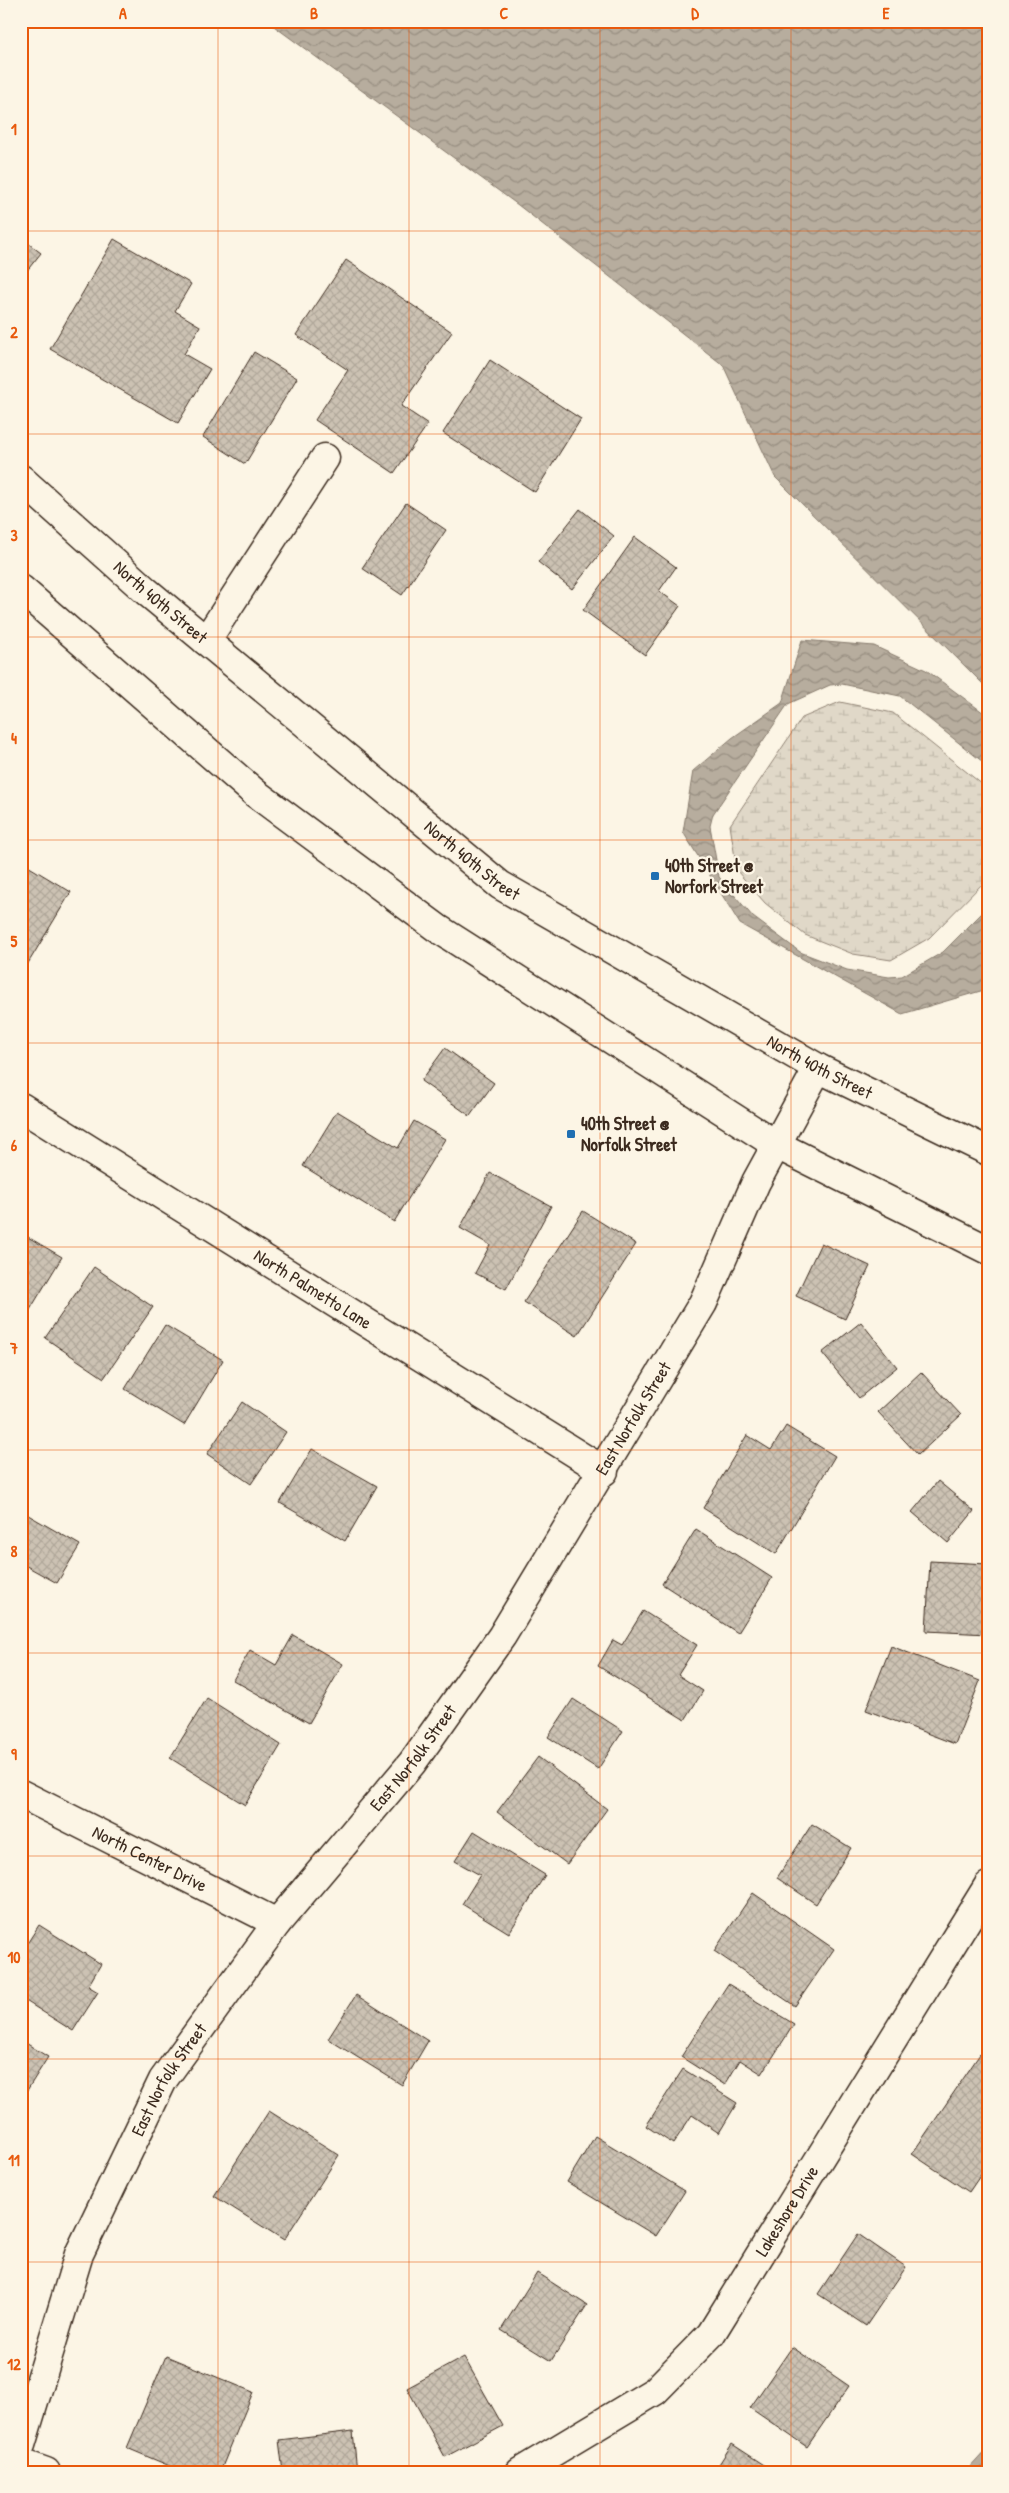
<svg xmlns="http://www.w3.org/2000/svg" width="1009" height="2493" viewBox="0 0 1009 2493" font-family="'Patrick Hand',sans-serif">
<defs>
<pattern id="wetland-marsh" width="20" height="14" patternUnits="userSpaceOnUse" patternTransform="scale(1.25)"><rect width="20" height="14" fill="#e0d8c8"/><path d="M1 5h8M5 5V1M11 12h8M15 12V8" fill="none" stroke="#c1baab"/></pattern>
<pattern id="water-waves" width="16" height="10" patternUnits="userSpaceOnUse" patternTransform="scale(1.25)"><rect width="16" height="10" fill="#b7ad9e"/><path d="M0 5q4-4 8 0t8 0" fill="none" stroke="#968d80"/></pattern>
<pattern id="building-cross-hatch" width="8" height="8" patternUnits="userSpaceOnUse" patternTransform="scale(1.25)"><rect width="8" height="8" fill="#ccc2b3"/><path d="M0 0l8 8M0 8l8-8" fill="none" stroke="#b0a79a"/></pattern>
</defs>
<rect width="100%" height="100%" fill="#fcf5e5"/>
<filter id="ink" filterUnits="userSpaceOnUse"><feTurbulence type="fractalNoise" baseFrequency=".02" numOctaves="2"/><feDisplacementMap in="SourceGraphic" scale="10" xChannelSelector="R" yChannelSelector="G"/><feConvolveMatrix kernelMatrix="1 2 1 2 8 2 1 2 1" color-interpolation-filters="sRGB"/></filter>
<g filter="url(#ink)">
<path fill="url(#wetland-marsh)" stroke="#8e8173" d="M840 702 893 713 983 785 988 793V878L929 938 891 960 853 954 805 935 765 903 737 871 730 825 802 718Z"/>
<path fill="url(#water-waves)" stroke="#85796b" d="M267 21H988V689L775 477 723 365 518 205Z
M802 640 874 646 926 670 988 716V766L900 696 842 684 830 685 788 704 713 814 710 826 719 877 753 917 800 952 847 970 889 977 902 976 943 952 988 907V986L984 990 902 1014 740 924 683 832 693 771 732 738 782 703Z
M988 2448V2472H966Z"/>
<path fill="url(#building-cross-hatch)" stroke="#3b2a1e" d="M21 238 41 253 21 278Z
M114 239 191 284 175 311 200 326 184 354 210 369 178 423 50 349Z
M346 260 452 332 401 406 428 424 394 473 315 420 348 370 296 335Z
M254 352 297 378 245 464 203 437Z
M490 360 581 419 535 492 443 433Z
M406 503 446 530 402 595 362 568Z
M580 509 614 536 572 589 538 562Z
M635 537 676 567 659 591 680 606 645 655 583 610Z
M21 862 71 892 21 975Z
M445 1048 494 1083 470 1116 421 1081Z
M337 1111 398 1148 414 1121 445 1139 394 1222 303 1166Z
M490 1173 551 1206 506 1289 475 1273 490 1245 460 1228Z
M583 1211 636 1244 577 1336 524 1302Z
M21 1233 62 1257 28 1313 21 1308Z
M821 1243 870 1266 845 1319 796 1296Z
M94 1267 153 1307 104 1378 45 1338Z
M861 1322 897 1367 859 1398 822 1353Z
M165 1325 223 1360 184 1425 125 1389Z
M921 1372 961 1415 918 1455 878 1412Z
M242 1402 286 1432 251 1484 207 1454Z
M786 1426 835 1456 776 1554 703 1508 747 1435 771 1450Z
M312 1449 377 1486 345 1541 280 1503Z
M938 1481 974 1511 948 1543 912 1512Z
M23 1512 80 1545 57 1583 21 1563Z
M696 1529 772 1578 738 1633 662 1584Z
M930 1561 988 1564V1634L926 1631Z
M643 1611 697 1645 678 1675 703 1691 685 1720 598 1666 613 1640 622 1645Z
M293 1635 343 1664 309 1723 233 1680 250 1650 276 1665Z
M891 1646 980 1681 955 1744 866 1710Z
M207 1698 281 1745 245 1805 170 1758Z
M573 1699 623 1731 598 1769 548 1737Z
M538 1757 607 1809 567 1864 497 1812Z
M812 1824 851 1848 816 1904 777 1878Z
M474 1831 545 1875 509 1933 462 1904 480 1875 455 1861Z
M753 1893 834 1949 795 2006 714 1951Z
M39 1925 101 1964 88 1986 98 1992 73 2031 21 1998V1953Z
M728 1984 794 2024 762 2074 740 2060 725 2085 681 2057Z
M356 1995 428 2041 402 2085 328 2039Z
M21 2040 48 2057 21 2100Z
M980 2054 988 2059V2169L986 2167 969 2192 912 2154Z
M683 2069 737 2103 719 2133 692 2115 673 2144 646 2126Z
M269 2111 339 2155 284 2240 214 2196Z
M595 2136 685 2191 656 2236 567 2182Z
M858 2234 906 2267 866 2326 818 2294Z
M537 2273 587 2305 551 2361 501 2330Z
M792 2347 849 2386 807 2447 750 2408Z
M166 2356 253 2392 220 2472H184L127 2448Z
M464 2357 503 2426 445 2457 407 2388Z
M353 2431 357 2472H283L279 2440Z
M732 2444 775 2472H714Z"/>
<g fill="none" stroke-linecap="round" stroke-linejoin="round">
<defs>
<g id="minor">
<path d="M206 641 325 458"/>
<path id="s1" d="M21 1107 604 1471"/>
<path id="s2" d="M21 1794 277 1923"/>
<path id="s3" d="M21 2445 79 2254 163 2080 277 1923 412 1763 502 1636 703 1303 756 1182 818 1068"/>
<path d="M21 2463 46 2472"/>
<path id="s4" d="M520 2472 655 2391 711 2334 988 1886"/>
</g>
<g id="major">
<path id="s5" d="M21 479 146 591 500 885 818 1068 988 1151"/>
<path d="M21 589 255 793 437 928 775 1144 988 1250"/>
</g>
</defs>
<use href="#minor" stroke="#3b2a1e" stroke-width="31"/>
<use href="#major" stroke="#3b2a1e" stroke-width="31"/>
<use href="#minor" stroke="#fcf5e5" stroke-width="28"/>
<use href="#major" stroke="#fcf5e5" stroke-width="28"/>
</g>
</g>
<path fill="none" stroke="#e8590c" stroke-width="1" stroke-opacity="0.55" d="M218 21V2472M409 21V2472M600 21V2472M791 21V2472M21 231H988M21 434H988M21 637H988M21 840H988M21 1043H988M21 1247H988M21 1450H988M21 1653H988M21 1856H988M21 2059H988M21 2262H988"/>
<g fill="#1f6fb2" stroke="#fcf5e5" stroke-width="2">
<rect x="650" y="871" width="10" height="10" rx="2.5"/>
<rect x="566" y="1129" width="10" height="10" rx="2.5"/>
</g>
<g text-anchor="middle" stroke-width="4.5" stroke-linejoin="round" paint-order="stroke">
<g font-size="18" fill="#3b2a1e" stroke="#fcf5e5">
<text dy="6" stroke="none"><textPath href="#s5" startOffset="186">North 40th Street</textPath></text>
<text dy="6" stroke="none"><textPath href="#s5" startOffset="591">North 40th Street</textPath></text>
<text dy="6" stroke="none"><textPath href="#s5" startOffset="996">North 40th Street</textPath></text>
<text dy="6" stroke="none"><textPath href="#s1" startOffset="344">North Palmetto Lane</textPath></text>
<text dy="6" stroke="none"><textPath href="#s3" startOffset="1206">East Norfolk Street</textPath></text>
<text dy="6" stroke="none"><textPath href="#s3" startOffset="801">East Norfolk Street</textPath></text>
<text dy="6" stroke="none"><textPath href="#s2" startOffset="144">North Center Drive</textPath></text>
<text dy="6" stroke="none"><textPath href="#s3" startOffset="396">East Norfolk Street</textPath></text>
<text dy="6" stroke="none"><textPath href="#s4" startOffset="382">Lakeshore Drive</textPath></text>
</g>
<g font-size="18" font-weight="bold" fill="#3b2a1e" stroke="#fcf5e5" text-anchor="start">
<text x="665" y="872">40th Street @<tspan x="665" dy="21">Norfork Street</tspan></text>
<text x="581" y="1130">40th Street @<tspan x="581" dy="21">Norfolk Street</tspan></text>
</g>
</g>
<rect width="1009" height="2493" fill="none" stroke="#fcf5e5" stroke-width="55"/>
<rect x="28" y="28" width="954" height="2438" fill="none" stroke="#e8590c" stroke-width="2"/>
<g font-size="16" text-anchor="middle" font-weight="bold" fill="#e8590c">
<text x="123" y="19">A</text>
<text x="314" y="19">B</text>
<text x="504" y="19">C</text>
<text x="695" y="19">D</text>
<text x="886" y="19">E</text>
<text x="14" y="135">1</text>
<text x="14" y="338">2</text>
<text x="14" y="541">3</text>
<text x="14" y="744">4</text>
<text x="14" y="947">5</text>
<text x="14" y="1151">6</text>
<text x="14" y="1354">7</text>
<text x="14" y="1557">8</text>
<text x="14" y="1760">9</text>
<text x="14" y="1963">10</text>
<text x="14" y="2166">11</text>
<text x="14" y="2370">12</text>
</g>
</svg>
